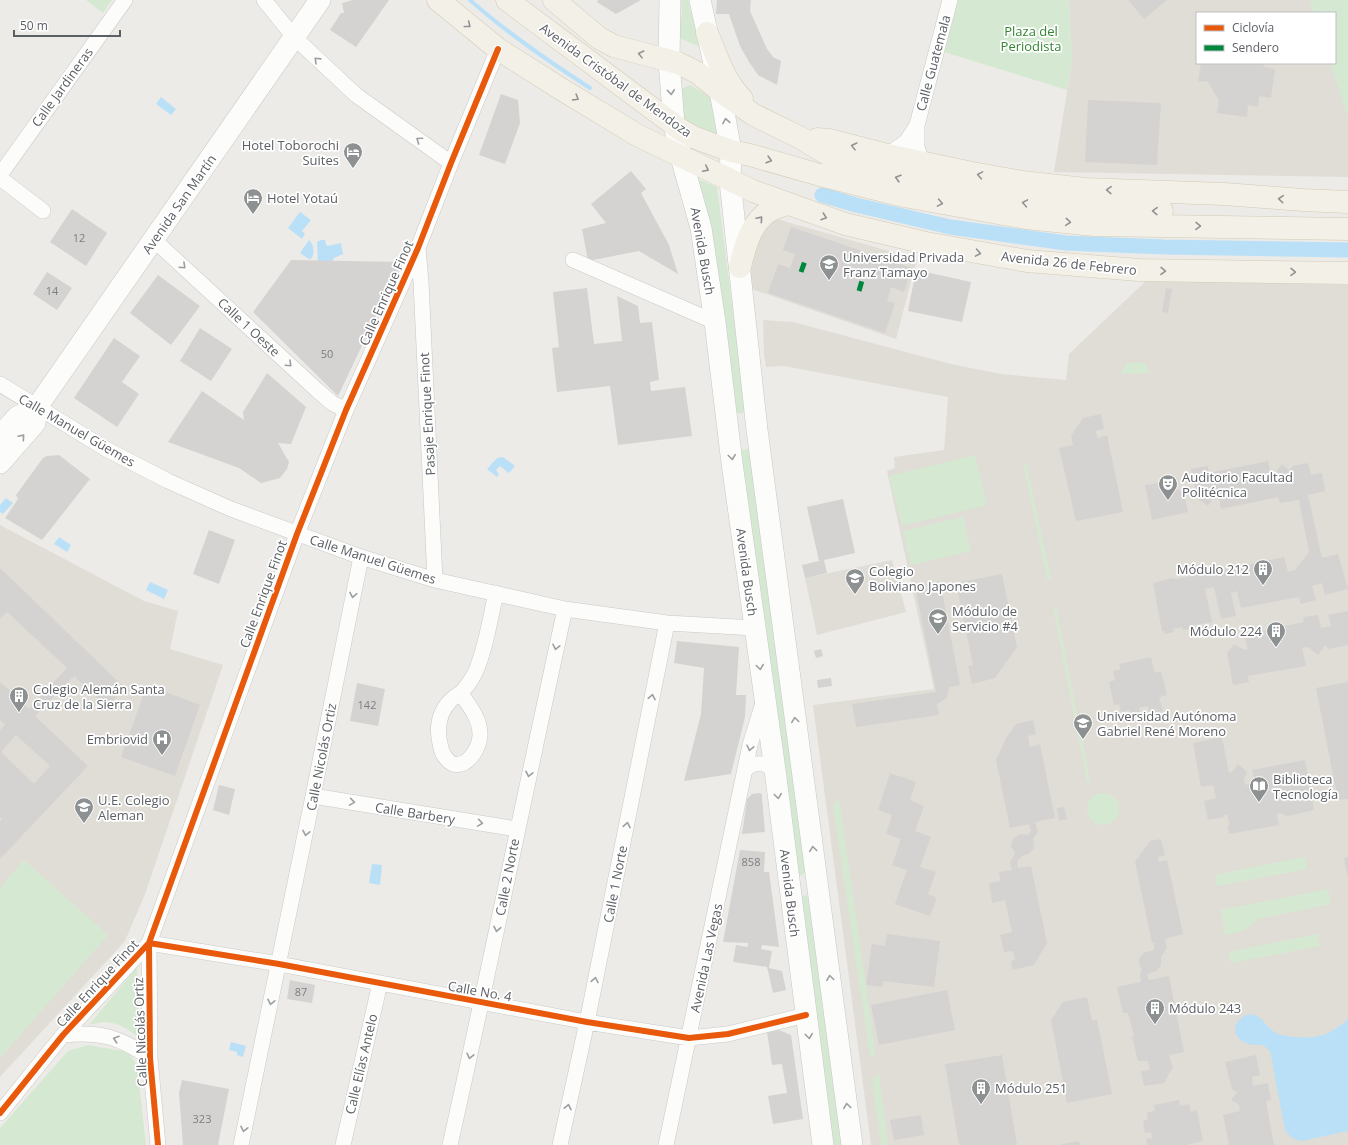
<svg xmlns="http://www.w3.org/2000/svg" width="1348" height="1145" viewBox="0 0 1348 1145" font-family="'Open Sans',sans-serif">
<rect width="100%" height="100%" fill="#ecebe7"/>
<path fill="#e0ddd6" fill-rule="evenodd" d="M1069 0H1348V177L1054 172 1072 61ZM1197 13H1335V63H1197Z
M773 218 917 259 896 339 749 288 750 248Z
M1148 279 1348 285V1145H871L813 705 934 689 887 471 895 468 894 457 944 450 948 397 784 366 766 367 764 354 763 320 793 322 951 364 1001 374 1066 380 1069 354Z
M0 525 144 601 178 611 170 649 223 665 145 894 125 941 0 1077Z
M892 560 906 612 817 635 805 578Z"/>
<path fill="#d5e9d2" d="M86 0H112L103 13Z
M681 0H688L700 47 679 38 682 11Z
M958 0H1069L1072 61 1067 90 944 52Z
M1309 0H1348V118L1330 63H1335V13H1313Z
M690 85 711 97 718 130 715 136 684 123 679 90Z
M698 179 717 187 746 412 739 414 735 410 702 195Z
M1127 363H1145L1150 373 1121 374Z
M749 449 806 871 803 875H798L740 462 742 450Z
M975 455 987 505 902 526 889 476Z
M1026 462 1051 579 1047 580 1023 463Z
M963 517 971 551 911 565 903 531Z
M1053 607H1056L1090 780 1087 781Z
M1087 809a16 16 0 1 1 32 0a16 16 0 1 1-32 0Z
M839 797 876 1057 870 1055 833 806Z
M1305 857 1307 869 1217 886 1215 875Z
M24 860 108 935 0 1058V888Z
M1328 889 1331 904 1258 919 1244 931 1225 935 1221 910Z
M806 895 810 899 842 1145H831L801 896Z
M1318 934 1320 946 1231 963 1228 952Z
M137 967 140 1039C132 1031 117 1022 105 1022 100 1022 94 1024 89 1025Z
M88 1045 128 1052 137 1065 146 1145H0V1128L68 1051Z
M879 1073 888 1145H881L872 1079Z"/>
<path fill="#bae0f8" d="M161 97 176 109 171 115 156 104Z
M300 212 311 220 302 231 305 234 302 239 288 228Z
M309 240C314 244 315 254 311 259H309L300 253Z
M321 240H325L326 245 328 246 341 243 343 254 334 258 331 264 318 263 317 242Z
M503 457 515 466 509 473 500 466 496 470 499 474 497 477 487 469 497 458Z
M6 498 13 503 3 514 0 512V505Z
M59 537 71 545 67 552 54 544Z
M150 582 168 590 164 599 146 590Z
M372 864 382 865 380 885 369 883Z
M1246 1015C1262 1012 1265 1027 1276 1033 1281 1036 1289 1036 1295 1037 1319 1039 1330 1035 1348 1019V1131L1302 1141C1294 1140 1290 1137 1285 1130L1270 1051 1263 1045C1256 1045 1250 1046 1244 1042 1230 1035 1234 1021 1246 1015Z
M231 1042 246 1046 243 1057 237 1055V1052L229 1050Z"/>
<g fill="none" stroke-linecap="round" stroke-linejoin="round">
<path stroke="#bae0f8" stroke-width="4" d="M470 0C507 33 548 61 590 88"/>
<path stroke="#bae0f8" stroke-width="15" d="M822 195 856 205 950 227 1066 243 1164 247 1348 250"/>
</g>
<path fill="#d4d3d1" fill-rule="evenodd" d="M353 0H389L356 47 330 30 341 13H344L342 3Z
M598 0H641L616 14 597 2Z
M717 0H751L750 11 767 49 773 57 781 61 777 85 758 75 749 62 740 46 729 14H716Z
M1128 0H1167L1144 19Z
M1201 63H1261L1265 67 1275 69 1271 98 1259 96 1258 107 1248 105 1247 117 1217 113 1219 101 1208 82 1198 81Z
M501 94 518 100 520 123 505 164 479 155Z
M1088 100 1161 103 1157 165 1085 162Z
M631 171 646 189 641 193 669 245 678 274 639 251 588 261 582 229 606 223 591 204Z
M72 209 107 233 86 266 50 242Z
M791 227 912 268 904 292 891 287 887 301 895 303 885 333 768 293 778 264 790 268 795 254 783 250Z
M291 260 402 262 338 396 253 312Z
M916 270 971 282 962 322 908 311Z
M47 272 72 288 57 310 33 294Z
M158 275 200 306 171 345 130 313Z
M587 288 594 344 622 341 617 296 638 306 640 323 652 322 659 380 650 382 651 391 685 387 692 436 618 445 610 386 557 392 552 348 559 347 553 292Z
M1166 288 1172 289 1168 313 1162 312Z
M200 328 232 349 211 381 180 361Z
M114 338 140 356 122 382 139 394 117 427 74 398Z
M267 373 306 407 291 444 278 443 289 462 287 469 280 478 261 483 239 468 168 442 202 391 244 420 243 412Z
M1101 414 1104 429 1095 431 1098 438 1107 435 1123 512 1076 521 1059 448 1073 445 1071 436 1083 418Z
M59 455 90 479 42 540 5 518 18 499 16 495 43 458 47 456Z
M1268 461 1271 474 1276 472 1282 464 1289 470 1293 466 1308 463 1311 475 1322 473 1325 491 1308 495 1322 558 1338 554 1348 589 1325 595 1322 583 1312 586 1316 600 1301 604 1299 597 1241 608 1237 591 1231 593 1236 616 1221 619 1214 587 1205 589 1212 622 1194 625V628L1183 630 1182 627 1173 629 1174 632 1165 634 1164 631H1162L1153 583 1173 578 1177 579 1284 557 1288 572 1295 570 1309 552 1299 500 1280 503 1278 497 1221 509 1218 495 1214 496 1208 506 1198 499 1191 469 1208 466 1209 473Z
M1165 482 1184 493 1188 512 1152 520 1145 485Z
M843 499 855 553 824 560 827 573 805 578 802 565 819 561 807 507Z
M209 530 235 540 219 584 193 574Z
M0 568 125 688 107 707 74 676 35 716 88 766 0 859V821L2 819 0 817V730L5 725 0 720V682L29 709 67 668 7 612 0 619ZM16 735 50 766 34 784 1 752Z
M1002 574 1017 647 995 678 972 684 968 666 973 665 956 583Z
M940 581 960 685 949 687 947 698 937 704 939 715 856 727 852 704 936 692 915 586Z
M1348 611V645L1328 649 1325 645 1318 655 1308 647 1302 648 1306 666 1248 676 1249 682 1233 685 1227 653 1234 644 1244 650 1248 649 1244 635 1304 622 1303 617 1318 615 1321 628 1331 626 1328 615Z
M677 641 739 647 736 695H746L745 717 731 774 684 781 701 714 704 668 674 663Z
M821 649 823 656 816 658 814 651Z
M1151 657 1155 673 1161 671 1167 695 1159 697 1163 711 1149 714 1148 706 1139 708 1141 716 1131 718 1129 710 1121 712 1119 704 1114 705 1109 682 1115 680 1113 671 1121 669 1119 664Z
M831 678 832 686 818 688 817 680Z
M1348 682V799L1338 800 1316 688Z
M357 683 385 689 378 726 350 721Z
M147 685 200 705 175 776 121 757Z
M1033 720 1036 734 1028 736 1030 747 1040 744 1055 818 1035 822 1038 832 1033 839 1034 848 1029 854 1022 856 1017 861 1018 868 1031 866 1047 943 1034 965 1012 970 1011 961 1015 960 1013 951 1004 952 1000 935 1012 932 1005 900 992 903 989 883 1001 881 999 872 1012 870 1010 862 1015 853 1011 846 1013 839 1020 834 1028 835 1031 831 1029 824 1010 828 996 760 1006 738 1016 724Z
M1222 737 1229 773 1232 772 1238 764 1247 772 1244 779 1245 785 1255 782 1252 770 1305 760 1314 810 1287 816 1282 813 1277 814 1279 825 1229 834 1228 826 1230 825 1227 814 1224 815V817L1208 820 1204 801 1216 798 1213 785 1201 787 1193 743Z
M890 773 916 782 910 800 924 806 915 831 931 837 920 867 936 872 928 894 937 898 930 916 895 904 907 870 892 865 901 839 886 834 892 815 878 810Z
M219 785 235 789 229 815 213 810Z
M759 793 762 794V798L765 832 742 834 747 799 752 794Z
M1064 807 1067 819 1059 821 1057 808Z
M1161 839 1165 855 1158 857 1159 862 1167 860 1183 934 1165 939 1167 948 1161 957V965L1157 971 1149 973 1147 975 1149 980 1169 976 1184 1052 1169 1055 1173 1067 1164 1083 1144 1086 1141 1071 1150 1070 1148 1061H1138L1132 1037 1134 1036 1128 1013H1123L1117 987 1141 982 1140 975 1142 970 1140 967 1139 959 1143 953 1154 950V943H1152L1135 862 1150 841Z
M740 850 765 852 764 872H769L779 947 762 945 761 949 772 951 769 968 782 971 786 990 773 993 767 967 733 962 736 945 748 947V943L723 942Z
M1348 857V874H1347L1344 858Z
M887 934 940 941 934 987 883 981 882 987 866 985 872 944 885 946Z
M290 980 315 985 312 1003 287 999Z
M947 990 955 1030 879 1045 871 1005Z
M1087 997 1092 1020H1097L1112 1094 1067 1103 1051 1020 1063 1002Z
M779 1030 791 1035 803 1119 773 1124 768 1096 787 1093 782 1064 772 1065 767 1032Z
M1002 1055 1017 1145H959L945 1064Z
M1256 1055 1260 1075 1252 1077 1253 1086 1268 1083 1271 1100 1266 1101 1274 1145H1229L1223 1115 1240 1111 1239 1105 1231 1100 1237 1092 1232 1089 1225 1062Z
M182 1080 229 1089 218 1145H183L179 1093Z
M1179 1100 1180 1106 1189 1104 1191 1112 1197 1110 1203 1141 1187 1145H1147L1146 1139 1152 1138 1151 1132 1145 1133 1143 1121 1148 1119 1147 1112 1155 1111 1154 1105Z
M921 1115 924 1135 894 1140 890 1120Z
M1079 1141 1080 1145H1062V1144Z"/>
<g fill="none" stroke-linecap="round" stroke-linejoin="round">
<defs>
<path id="minor" d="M264 0 294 37 356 95 451 163
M887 155 906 142 917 125
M922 163 917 147V125L950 0
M0 175 125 0
M0 178 43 211
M154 240 318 391 332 403 346 410
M418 249 421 282 435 580
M573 260 715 322
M0 384 106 449 168 481 231 509 361 557 435 580 565 609 667 623 755 628
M460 693C469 705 481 720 480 736 479 748 468 768 453 764 447 761 442 754 441 748 436 730 438 713 451 700 455 696 462 693 465 688 469 684 472 678 475 673 486 648 490 619 496 593
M745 770C755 761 764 762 775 770
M313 796 517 829
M63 1035C100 1031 120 1037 150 1058
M0 1113 63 1035 149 943 297 534 346 410 418 248 451 163 498 49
M158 1145 150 1058 149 943 279 964 587 1022 689 1038 728 1034 806 1015
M241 1145 313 796 361 557
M343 1145 380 983
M450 1145C490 967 526 787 565 609
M560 1145 587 1022 667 623
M666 1145 750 745 763 703"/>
<path id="secondary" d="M670 0 669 61 674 124 681 157 701 228 715 322 732 463 775 770 823 1145
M700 0 720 91 731 151 730 181 757 430 852 1145
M0 436 17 417 37 407
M0 463 35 423 37 407 320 0"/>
<path id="primary" d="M438 0 498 49 561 89 637 135 753 191 845 224 926 243 1027 261 1139 270 1348 273
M507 0 681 130 693 137 731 151 750 155 820 175 904 196 1026 218 1094 225 1348 229
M554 0 599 38 614 46 678 63 698 73 720 91 754 115 799 137 829 155 866 168 902 179 1031 204 1097 209 1162 211
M707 33C717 56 724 81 742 99
M817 139 829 140 887 155 972 173 1022 182 1085 189 1224 194 1303 200 1348 202
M740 267C745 246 751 220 773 209 777 207 783 206 787 204"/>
</defs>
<use href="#minor" stroke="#c9c9c9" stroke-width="16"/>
<use href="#secondary" stroke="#c7c8c7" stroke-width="22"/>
<use href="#primary" stroke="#d4cab4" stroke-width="23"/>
<use href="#minor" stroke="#fcfcfb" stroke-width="15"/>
<use href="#secondary" stroke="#fcfcfb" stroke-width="21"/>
<use href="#primary" stroke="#f3f0e8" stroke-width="22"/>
<path stroke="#00873e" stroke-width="5" stroke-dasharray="10 5" stroke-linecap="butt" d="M801 272 806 258
M859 291 863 277"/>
<defs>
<path id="cycleway" d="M0 1113 63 1035 149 943 297 534 346 410 418 248 451 163 498 49
M158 1145 150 1058 149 943 279 964 587 1022 689 1038 728 1034 806 1015"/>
</defs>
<use href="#cycleway" stroke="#fff" stroke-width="8"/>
<use href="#cycleway" stroke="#e8590c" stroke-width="6"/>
</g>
<defs><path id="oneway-chevron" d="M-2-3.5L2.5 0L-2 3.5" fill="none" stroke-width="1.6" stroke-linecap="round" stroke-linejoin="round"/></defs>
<g stroke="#919293">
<use href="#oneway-chevron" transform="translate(468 25) rotate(39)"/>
<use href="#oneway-chevron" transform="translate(641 54) rotate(-166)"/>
<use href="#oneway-chevron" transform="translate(576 98) rotate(31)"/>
<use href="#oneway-chevron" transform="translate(854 146) rotate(-166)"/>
<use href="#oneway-chevron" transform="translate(769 160) rotate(16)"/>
<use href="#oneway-chevron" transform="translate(706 169) rotate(26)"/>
<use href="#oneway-chevron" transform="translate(980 175) rotate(-170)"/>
<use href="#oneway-chevron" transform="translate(898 178) rotate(-164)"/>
<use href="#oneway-chevron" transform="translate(1109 190) rotate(-178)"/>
<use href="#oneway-chevron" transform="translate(1281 199) rotate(-175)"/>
<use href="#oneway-chevron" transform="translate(940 203) rotate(10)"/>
<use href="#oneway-chevron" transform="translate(1025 203) rotate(-170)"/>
<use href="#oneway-chevron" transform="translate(1155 211) rotate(-178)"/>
<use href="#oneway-chevron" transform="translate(824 217) rotate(19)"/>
<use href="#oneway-chevron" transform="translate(760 219) rotate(-49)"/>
<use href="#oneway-chevron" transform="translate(1068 222) rotate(5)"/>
<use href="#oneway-chevron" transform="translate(1198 226) rotate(1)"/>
<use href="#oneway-chevron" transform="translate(978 253) rotate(10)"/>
<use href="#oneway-chevron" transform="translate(1163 271) rotate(1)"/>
<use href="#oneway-chevron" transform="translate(1293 272) rotate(1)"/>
</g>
<g stroke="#9c9ea1">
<use href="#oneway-chevron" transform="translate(317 60) rotate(-136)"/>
<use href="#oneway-chevron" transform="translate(671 92) rotate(85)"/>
<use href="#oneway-chevron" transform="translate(726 121) rotate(-100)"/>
<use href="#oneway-chevron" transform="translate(419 140) rotate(-145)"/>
<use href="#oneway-chevron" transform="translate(183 266) rotate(43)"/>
<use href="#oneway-chevron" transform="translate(289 364) rotate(43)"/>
<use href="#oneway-chevron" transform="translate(22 437) rotate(-49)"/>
<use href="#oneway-chevron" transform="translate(732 457) rotate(83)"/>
<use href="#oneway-chevron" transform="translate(353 595) rotate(101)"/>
<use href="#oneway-chevron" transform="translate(556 647) rotate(102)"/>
<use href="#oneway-chevron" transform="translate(760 667) rotate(82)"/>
<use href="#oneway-chevron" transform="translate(652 697) rotate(-79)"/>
<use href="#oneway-chevron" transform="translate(795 720) rotate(-98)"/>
<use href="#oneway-chevron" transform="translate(750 748) rotate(103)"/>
<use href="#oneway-chevron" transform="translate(529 774) rotate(102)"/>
<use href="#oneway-chevron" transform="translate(778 796) rotate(82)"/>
<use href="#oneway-chevron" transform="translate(352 802) rotate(9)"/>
<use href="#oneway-chevron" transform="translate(480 823) rotate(9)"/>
<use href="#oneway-chevron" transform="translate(627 825) rotate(-79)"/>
<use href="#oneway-chevron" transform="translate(306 833) rotate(102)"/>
<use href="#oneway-chevron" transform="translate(813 849) rotate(-98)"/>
<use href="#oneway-chevron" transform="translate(497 929) rotate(101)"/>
<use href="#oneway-chevron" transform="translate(830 978) rotate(-98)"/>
<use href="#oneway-chevron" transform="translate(595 980) rotate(-79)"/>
<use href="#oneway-chevron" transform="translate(271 1002) rotate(102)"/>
<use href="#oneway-chevron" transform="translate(809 1036) rotate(83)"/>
<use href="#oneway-chevron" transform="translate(116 1039) rotate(-162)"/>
<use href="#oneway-chevron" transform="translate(470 1056) rotate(103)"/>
<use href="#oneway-chevron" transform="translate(847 1106) rotate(-98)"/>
<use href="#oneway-chevron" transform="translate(568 1107) rotate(-78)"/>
<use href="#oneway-chevron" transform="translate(244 1129) rotate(102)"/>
</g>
<defs>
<symbol id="hotel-pin" viewBox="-11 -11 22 30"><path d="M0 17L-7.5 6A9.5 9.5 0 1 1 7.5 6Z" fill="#8e9192" stroke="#fff"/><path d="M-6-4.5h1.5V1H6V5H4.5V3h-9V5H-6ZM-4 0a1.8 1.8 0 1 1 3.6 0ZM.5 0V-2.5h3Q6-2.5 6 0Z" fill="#fff"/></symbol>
<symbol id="university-pin" viewBox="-11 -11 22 30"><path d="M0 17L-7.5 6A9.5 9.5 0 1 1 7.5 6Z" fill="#8e9192" stroke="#fff"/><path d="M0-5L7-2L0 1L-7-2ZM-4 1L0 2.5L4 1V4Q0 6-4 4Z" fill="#fff"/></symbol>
<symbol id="theatre-pin" viewBox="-11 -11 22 30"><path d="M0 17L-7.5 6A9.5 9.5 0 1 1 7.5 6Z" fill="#8e9192" stroke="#fff"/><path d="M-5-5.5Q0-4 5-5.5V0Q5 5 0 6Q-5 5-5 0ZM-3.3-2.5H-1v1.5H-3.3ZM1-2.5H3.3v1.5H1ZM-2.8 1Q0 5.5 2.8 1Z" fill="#fff"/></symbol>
<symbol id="building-pin" viewBox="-11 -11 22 30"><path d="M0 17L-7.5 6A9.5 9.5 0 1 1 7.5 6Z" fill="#8e9192" stroke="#fff"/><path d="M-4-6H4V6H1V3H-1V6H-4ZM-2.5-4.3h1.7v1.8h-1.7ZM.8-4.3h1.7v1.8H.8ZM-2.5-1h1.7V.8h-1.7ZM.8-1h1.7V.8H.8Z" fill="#fff"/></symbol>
<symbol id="school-pin" viewBox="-11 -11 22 30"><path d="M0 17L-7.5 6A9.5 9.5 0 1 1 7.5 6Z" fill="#8e9192" stroke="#fff"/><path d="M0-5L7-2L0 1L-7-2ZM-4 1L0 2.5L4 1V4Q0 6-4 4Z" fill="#fff"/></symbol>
<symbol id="hospital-pin" viewBox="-11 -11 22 30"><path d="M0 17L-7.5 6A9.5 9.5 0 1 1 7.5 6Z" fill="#8e9192" stroke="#fff"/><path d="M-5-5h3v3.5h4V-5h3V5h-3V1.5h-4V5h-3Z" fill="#fff"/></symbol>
<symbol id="library-pin" viewBox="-11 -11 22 30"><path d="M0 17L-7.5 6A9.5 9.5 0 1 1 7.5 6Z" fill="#8e9192" stroke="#fff"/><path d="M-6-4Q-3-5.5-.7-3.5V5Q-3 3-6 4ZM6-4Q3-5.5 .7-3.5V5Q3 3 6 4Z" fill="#fff"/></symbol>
</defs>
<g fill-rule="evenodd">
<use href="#hotel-pin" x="342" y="141" width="22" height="30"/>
<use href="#hotel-pin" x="242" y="187" width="22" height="30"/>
<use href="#university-pin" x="818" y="253" width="22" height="30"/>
<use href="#theatre-pin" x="1157" y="473" width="22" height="30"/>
<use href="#building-pin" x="1252" y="558" width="22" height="30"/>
<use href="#school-pin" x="844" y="567" width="22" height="30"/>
<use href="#university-pin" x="927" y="607" width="22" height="30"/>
<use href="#building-pin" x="1265" y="620" width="22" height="30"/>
<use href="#building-pin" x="8" y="685" width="22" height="30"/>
<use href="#university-pin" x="1072" y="712" width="22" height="30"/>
<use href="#hospital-pin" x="151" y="728" width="22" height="30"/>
<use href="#library-pin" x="1248" y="775" width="22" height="30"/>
<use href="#school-pin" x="73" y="796" width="22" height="30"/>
<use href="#building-pin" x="1144" y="997" width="22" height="30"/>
<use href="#building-pin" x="970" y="1077" width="22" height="30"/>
</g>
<g text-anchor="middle" stroke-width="3.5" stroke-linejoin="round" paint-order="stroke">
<g font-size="11" fill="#7b7e81">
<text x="79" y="242">12</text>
<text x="52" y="295">14</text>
<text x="327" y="358">50</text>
<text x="367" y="709">142</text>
<text x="751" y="866">858</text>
<text x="301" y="996">87</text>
<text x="202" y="1123">323</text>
</g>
<g font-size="13" fill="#348533" stroke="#fff">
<text x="1031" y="36">Plaza del<tspan x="1031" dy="15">Periodista</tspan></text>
</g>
<g font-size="13" fill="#5c6065" stroke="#fff">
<text transform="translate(933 63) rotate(-75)" y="5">Calle Guatemala</text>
<text transform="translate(616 80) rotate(36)" y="5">Avenida Cristóbal de Mendoza</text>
<text transform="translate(62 87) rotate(-54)" y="5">Calle Jardineras</text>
<text transform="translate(179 204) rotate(-55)" y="5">Avenida San Martín</text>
<text transform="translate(703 251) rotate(80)" y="5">Avenida Busch</text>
<text transform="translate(1069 263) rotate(6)" y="5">Avenida 26 de Febrero</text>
<text transform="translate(386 293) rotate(-66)" y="5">Calle Enrique Finot</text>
<text transform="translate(249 327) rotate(43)" y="5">Calle 1 Oeste</text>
<text transform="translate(427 414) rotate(-93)" y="5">Pasaje Enrique Finot</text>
<text transform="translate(77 430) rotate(30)" y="5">Calle Manuel Güemes</text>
<text transform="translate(373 559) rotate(18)" y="5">Calle Manuel Güemes</text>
<text transform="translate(747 572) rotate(82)" y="5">Avenida Busch</text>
<text transform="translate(263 594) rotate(-70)" y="5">Calle Enrique Finot</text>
<text transform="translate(321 757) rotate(-79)" y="5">Calle Nicolás Ortiz</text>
<text transform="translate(415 813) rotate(9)" y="5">Calle Barbery</text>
<text transform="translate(507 877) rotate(-79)" y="5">Calle 2 Norte</text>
<text transform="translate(615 884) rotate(-79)" y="5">Calle 1 Norte</text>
<text transform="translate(790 893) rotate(83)" y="5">Avenida Busch</text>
<text transform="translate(706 958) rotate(-78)" y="5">Avenida Las Vegas</text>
<text transform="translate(97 983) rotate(-47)" y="5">Calle Enrique Finot</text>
<text transform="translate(480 991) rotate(10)" y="5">Calle No. 4</text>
<text transform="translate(140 1032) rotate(-92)" y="5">Calle Nicolás Ortiz</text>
<text transform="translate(361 1064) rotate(-77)" y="5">Calle Elías Antelo</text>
</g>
<g font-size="13" fill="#5c6065" stroke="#fff" text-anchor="start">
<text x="339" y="150" text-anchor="end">Hotel Toborochi<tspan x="339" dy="15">Suites</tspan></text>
<text x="267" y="203">Hotel Yotaú</text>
<text x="843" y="262">Universidad Privada<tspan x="843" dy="15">Franz Tamayo</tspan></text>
<text x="1182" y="482">Auditorio Facultad<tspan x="1182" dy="15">Politécnica</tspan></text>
<text x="1249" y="574" text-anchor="end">Módulo 212</text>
<text x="869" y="576">Colegio<tspan x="869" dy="15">Boliviano Japones</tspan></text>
<text x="952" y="616">Módulo de<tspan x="952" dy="15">Servicio #4</tspan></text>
<text x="1262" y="636" text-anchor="end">Módulo 224</text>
<text x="33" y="694">Colegio Alemán Santa<tspan x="33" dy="15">Cruz de la Sierra</tspan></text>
<text x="1097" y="721">Universidad Autónoma<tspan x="1097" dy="15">Gabriel René Moreno</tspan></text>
<text x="148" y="744" text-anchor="end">Embriovid</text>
<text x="1273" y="784">Biblioteca<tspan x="1273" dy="15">Tecnología</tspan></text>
<text x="98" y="805">U.E. Colegio<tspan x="98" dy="15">Aleman</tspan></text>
<text x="1169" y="1013">Módulo 243</text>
<text x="995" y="1093">Módulo 251</text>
</g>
</g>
<rect x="1196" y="12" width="140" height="52" fill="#ffffff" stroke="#bebfc1"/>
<rect x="1204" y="25" width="20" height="6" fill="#e8590c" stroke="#bebfc1"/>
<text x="1232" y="32" font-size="12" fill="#5c6065">Ciclovía</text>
<rect x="1204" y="45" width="20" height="6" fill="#00873e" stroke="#bebfc1"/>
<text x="1232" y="52" font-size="12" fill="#5c6065">Sendero</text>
<path d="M14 30v6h106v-6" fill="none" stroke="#5c6065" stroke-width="2"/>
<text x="20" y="30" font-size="12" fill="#5c6065" stroke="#ffffff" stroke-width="3" paint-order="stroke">50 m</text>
</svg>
